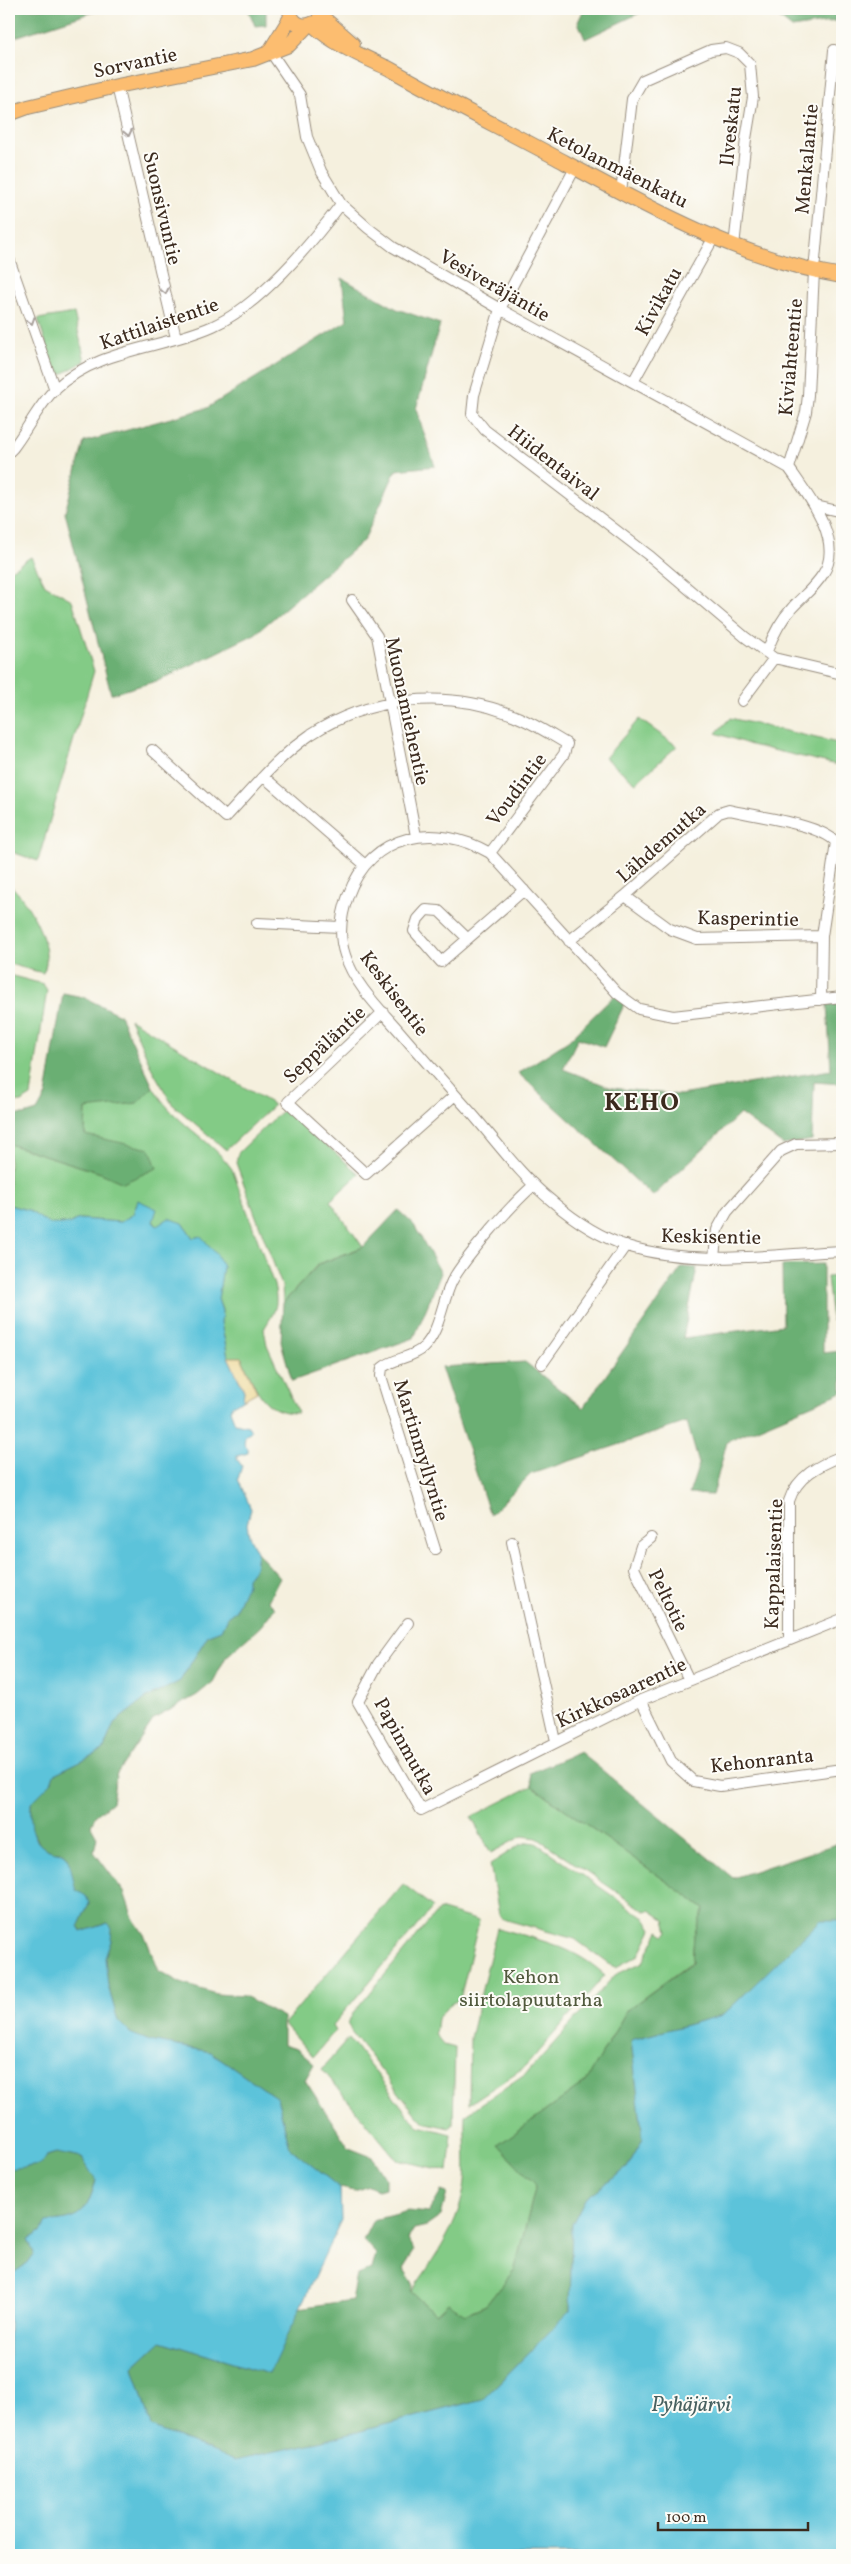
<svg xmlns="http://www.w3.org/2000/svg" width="851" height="2564" viewBox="0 0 851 2564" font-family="Vollkorn,serif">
<rect width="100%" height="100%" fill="#fdfcf7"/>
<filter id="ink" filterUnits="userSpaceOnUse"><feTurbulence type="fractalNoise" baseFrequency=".02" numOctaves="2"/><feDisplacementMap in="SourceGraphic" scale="10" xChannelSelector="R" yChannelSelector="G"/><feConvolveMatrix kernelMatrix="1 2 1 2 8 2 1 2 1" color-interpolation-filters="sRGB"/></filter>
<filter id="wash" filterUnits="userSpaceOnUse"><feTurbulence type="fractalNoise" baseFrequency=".0096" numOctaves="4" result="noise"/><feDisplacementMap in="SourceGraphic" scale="20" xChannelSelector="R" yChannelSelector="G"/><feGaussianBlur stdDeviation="1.12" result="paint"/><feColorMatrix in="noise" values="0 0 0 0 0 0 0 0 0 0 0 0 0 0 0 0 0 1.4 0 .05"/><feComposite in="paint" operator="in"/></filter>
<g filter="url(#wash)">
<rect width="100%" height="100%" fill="#f5f0de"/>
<path fill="#83cb86" stroke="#5f7a52" d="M74 313 85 361 57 377 38 319Z
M31 557 45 585 72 600 94 671 38 861 9 851V571Z
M730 718 842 744V766L751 745 716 733Z
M639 719 677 746 636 783 605 758Z
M9 884C28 900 56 949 43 973L9 964Z
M9 975 43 984 47 990 31 1096 21 1102 9 1103Z
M130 1019 274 1105 226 1150 172 1104 152 1069Z
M153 1087C175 1125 208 1136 232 1169L274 1285C279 1308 275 1310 264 1329L267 1345 298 1413C259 1413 257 1386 241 1357H228L221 1323 222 1310 218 1299 223 1267 193 1238 183 1223 157 1226 138 1200 133 1214 121 1222 79 1219 69 1224H49L28 1210 9 1205V1144L101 1173 124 1183 85 1135 86 1108 137 1103Z
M285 1108 359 1174 330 1201 363 1247 318 1264 283 1303 282 1286 236 1163 238 1153Z
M842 1276V1321H832L827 1277Z
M532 1786 704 1908 694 1936 692 1962 627 2010 586 2082 498 2145 536 2185 515 2269 486 2305 464 2314H436L411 2292C434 2260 461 2222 465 2181 467 2159 464 2137 465 2115L529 2071 605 1986 615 1975 643 1962 659 1931 665 1935 668 1931 665 1920 650 1910 645 1911 537 1838 522 1836 491 1853 471 1817Z
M528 1842 536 1843 646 1919 652 1929 639 1955 616 1967 609 1964 575 1939 503 1919 499 1915 490 1864 520 1845Z
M403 1884 433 1907 332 2026 335 2031 313 2057 284 2024Z
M439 1909 479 1921 460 1999 449 2005 437 2019 435 2034 444 2045 455 2048 453 2125 449 2128 427 2123 417 2116 351 2031 348 2024 351 2016Z
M497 1928C538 1940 572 1945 605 1975L526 2066 469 2104 470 2038Z
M349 2038 409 2116 419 2126 452 2134 448 2171 397 2160 322 2069Z"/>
<path fill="#6aaf73" stroke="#526c48" d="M9 9H103L9 39Z
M248 9H266V25L255 26Z
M584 9H648L585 39 578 22Z
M768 9H841L842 20 792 28Z
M342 278 397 309 440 324 416 409 435 466 396 470 364 540 255 634 160 680 111 694 65 512 84 442 207 408 347 321Z
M63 993 83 997 120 1015 153 1087 137 1103 86 1109 85 1135 150 1149 157 1168 123 1183 101 1173 9 1144V1114L24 1115 37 1111 46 1095Z
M617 993 626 1001 604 1047 578 1038 563 1069 612 1088 680 1095 831 1070 827 1004H842V1084L814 1082 812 1140 783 1145 740 1114 653 1196 518 1073 568 1041Z
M398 1210 414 1225 441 1273 414 1338 292 1381 281 1342 283 1303 319 1264 363 1247Z
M823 1264V1353L842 1351V1392L727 1441 713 1495 689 1494 699 1464 687 1422 531 1474 490 1515 441 1367 525 1362 583 1408 682 1267 697 1268 683 1338 783 1325 782 1265Z
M257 1552 280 1578 268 1601 275 1608 260 1627 226 1657 213 1682 197 1695 154 1719 116 1775 112 1802 95 1816 91 1826 97 1837 94 1852 124 1892 133 1918 145 1936 159 1971 183 1984 217 1994 244 1996 283 2017V2045L297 2049 314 2064 305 2080 349 2148 372 2157 385 2178V2188L378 2190 368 2186 355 2191 340 2188 290 2148 277 2098 211 2052 150 2041 129 2033 118 2021 108 1986 105 1958 111 1941 107 1923 82 1932 78 1927 89 1903 76 1891 67 1858 62 1852H53L41 1846 30 1828 31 1803 51 1783 54 1774 103 1750 114 1723 145 1699 180 1681 208 1635 221 1630 227 1617 235 1611 247 1584V1578L255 1568Z
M580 1752 733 1878 842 1842V1920L821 1921 723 2015 631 2040 643 2139 627 2168 585 2199 572 2224 570 2311 483 2399 319 2442 234 2460 151 2427 133 2367 161 2341 269 2374 298 2308 352 2300 357 2275 372 2269 376 2254 363 2240 373 2220 408 2211 428 2213 441 2191 447 2193 441 2216 427 2226 414 2229 408 2239 415 2250 403 2269 413 2284 411 2292 436 2314 448 2303 465 2314 486 2305 515 2269 536 2185 498 2145 586 2082 627 2010 692 1963 694 1936 704 1908 532 1786 530 1773Z
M56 2153 82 2158 96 2180C85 2216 83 2219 45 2223L42 2231 28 2240 34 2253 25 2265 9 2276V2169Z"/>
<path fill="#eeda9e" stroke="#94825e" d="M228 1357H241L257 1392 243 1400 244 1390Z"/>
<path fill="#5cc3da" stroke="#4c767c" d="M138 1200 157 1209 153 1222 157 1226 169 1218 183 1223 193 1238 201 1236 218 1256 223 1267 218 1299 222 1311 221 1323 228 1357 244 1391 243 1400 232 1406 230 1410 235 1423 248 1426 251 1431 245 1435 244 1445 248 1448V1453L237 1456V1459L242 1466 238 1479 251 1509 247 1524 249 1536 257 1552 255 1568 247 1578V1584L235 1611 227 1617 221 1630 208 1635 180 1681 145 1699 114 1723 103 1750 54 1774 51 1783 31 1803C30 1822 30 1845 52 1851 58 1853 62 1851 66 1857 72 1865 73 1881 76 1890L86 1896 89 1903 78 1927 81 1932 108 1923 112 1928 111 1941 105 1958 108 1986 118 2021 130 2033 150 2041 211 2052 277 2098 290 2148 340 2188 341 2220 269 2374 161 2341 133 2367 151 2427 234 2460 319 2442 483 2399 570 2311 572 2224 585 2199 627 2168 643 2139 631 2040 723 2015 821 1920H842V2555H9V2294L11 2290 9 2276 25 2265 34 2253 28 2240 42 2231 45 2223C82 2219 85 2216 96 2181L82 2158 56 2153 46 2156 40 2165 9 2169V1205L28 1210 49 1224H69L79 1219 121 1222 133 1214Z"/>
</g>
<g filter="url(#ink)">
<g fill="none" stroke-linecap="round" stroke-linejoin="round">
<defs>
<path id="minor" d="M270 51 300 95 307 137 321 171 341 204 368 228 393 247 500 309 789 468C807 494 845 541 823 574 815 587 802 597 792 608 780 621 773 635 767 651
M117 86 176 338
M575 168 500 309 474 395 472 414 485 430 651 557 745 637 774 658 842 674
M621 192 632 99 643 80 711 50 726 48 739 53 750 64 753 97 746 139 734 246
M9 259 55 390
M633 382 714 237
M9 452 13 448C27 430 39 405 55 389 98 348 162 349 213 326 259 306 311 244 341 204
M789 468 806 412 808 395 814 271 834 50
M816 506 842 512
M352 600 377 636 416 836
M742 701 774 658
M152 750 226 817C252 789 278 757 310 735 368 697 445 689 510 714 530 721 548 733 567 744L564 754 490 853
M264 777 364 864
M625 896 670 929 697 939 822 936
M257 923 340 927
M467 938 439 911 426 910 418 919 414 931 441 962 524 890
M569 941 625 896 719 813 729 810C755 816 820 824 836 842L822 936 821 1000
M842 997 673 1016 639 1009 617 993 490 853C436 822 371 832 348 896 341 915 338 935 345 955 354 984 380 1009 400 1032 424 1060 449 1088 474 1116 499 1145 523 1178 553 1202 574 1220 600 1237 627 1246 695 1267 772 1254 842 1251
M383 1012 288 1102 366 1174 455 1095
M714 1257 717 1230 727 1212 781 1151 796 1144 842 1143
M542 1364 626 1245
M651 1538 641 1546 634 1568 689 1680
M512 1542 556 1741
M435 1549 381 1376 382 1368C394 1358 412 1358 423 1348 440 1332 442 1301 452 1281 466 1256 512 1204 534 1185
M408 1623 378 1664 358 1702 421 1810 641 1700 842 1619
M789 1640V1501C797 1476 819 1465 842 1456
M641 1700 671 1761 693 1781 720 1786 842 1769"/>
<path id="major" d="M290 9C290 23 302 29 314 23
M320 15 353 44
M312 24C335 45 362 56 390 69 445 100 501 128 557 158 647 207 740 259 842 276
M270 51 291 17
M9 114 28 107 117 86 253 59 289 45 307 26"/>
</defs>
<use href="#minor" stroke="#988d7e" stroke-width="12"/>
<use href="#major" stroke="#988d7e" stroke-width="16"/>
<use href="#minor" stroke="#fff" stroke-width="10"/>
<use href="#major" stroke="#fcbd6f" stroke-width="14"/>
</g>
<defs><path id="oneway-chevron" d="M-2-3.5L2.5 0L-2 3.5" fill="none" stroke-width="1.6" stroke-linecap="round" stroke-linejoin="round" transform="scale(1.25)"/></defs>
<g stroke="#a79f9a">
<use href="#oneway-chevron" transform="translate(128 133) rotate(77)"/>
<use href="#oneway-chevron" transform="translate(165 291) rotate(77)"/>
<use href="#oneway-chevron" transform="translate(31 321) rotate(71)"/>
</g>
</g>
<g text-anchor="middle" stroke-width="4" stroke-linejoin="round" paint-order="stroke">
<g font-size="20" fill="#3b2a1e" stroke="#fdfcf7">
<text transform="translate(135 62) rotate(-12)" y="7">Sorvantie</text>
<text transform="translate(730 126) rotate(-84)" y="7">Ilveskatu</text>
<text transform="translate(806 159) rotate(-85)" y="7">Menkalantie</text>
<text transform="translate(618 167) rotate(27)" y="7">Ketolanmäenkatu</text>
<text transform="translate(163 208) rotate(77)" y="7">Suonsivuntie</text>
<text transform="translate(495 285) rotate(30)" y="7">Vesiveräjäntie</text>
<text transform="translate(658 301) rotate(-61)" y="7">Kivikatu</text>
<text transform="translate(159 323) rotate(-19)" y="7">Kattilaistentie</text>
<text transform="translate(790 357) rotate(-85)" y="7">Kiviahteentie</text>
<text transform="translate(554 462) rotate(38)" y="7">Hiidentaival</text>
<text transform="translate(408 711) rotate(78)" y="7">Muonamiehentie</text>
<text transform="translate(516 789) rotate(-53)" y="7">Voudintie</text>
<text transform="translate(661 842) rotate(-41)" y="7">Lähdemutka</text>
<text transform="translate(748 918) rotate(1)" y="7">Kasperintie</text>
<text transform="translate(395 993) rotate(53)" y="7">Keskisentie</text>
<text transform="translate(324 1044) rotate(-43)" y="7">Seppäläntie</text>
<text transform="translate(711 1236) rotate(1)" y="7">Keskisentie</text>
<text transform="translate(422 1450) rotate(73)" y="7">Martinmyllyntie</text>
<text transform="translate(773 1564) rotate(-88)" y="7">Kappalaisentie</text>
<text transform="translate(669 1600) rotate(64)" y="7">Peltotie</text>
<text transform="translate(621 1692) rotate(-25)" y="7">Kirkkosaarentie</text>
<text transform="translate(406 1746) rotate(61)" y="7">Papinmutka</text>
<text transform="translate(762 1760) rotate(-6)" y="7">Kehonranta</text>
</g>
<g font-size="20" fill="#515a3d" stroke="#fdfcf7">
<text x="531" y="1983">Kehon<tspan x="531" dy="23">siirtolapuutarha</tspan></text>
</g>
<g font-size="21" font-style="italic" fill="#476060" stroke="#fdfcf7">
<text x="691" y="2411">Pyhäjärvi</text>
</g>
<g font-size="25" font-weight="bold" letter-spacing="1" fill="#3b2a1e" stroke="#fdfcf7">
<text x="642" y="1110">KEHO</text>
</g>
</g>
<rect width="851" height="2564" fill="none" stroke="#fdfcf7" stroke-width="30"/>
<path d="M658 2522v8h150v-8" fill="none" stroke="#3b2a1e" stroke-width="2.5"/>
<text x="666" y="2522" font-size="15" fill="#3b2a1e" stroke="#fdfcf7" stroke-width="4" paint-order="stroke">100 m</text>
</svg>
